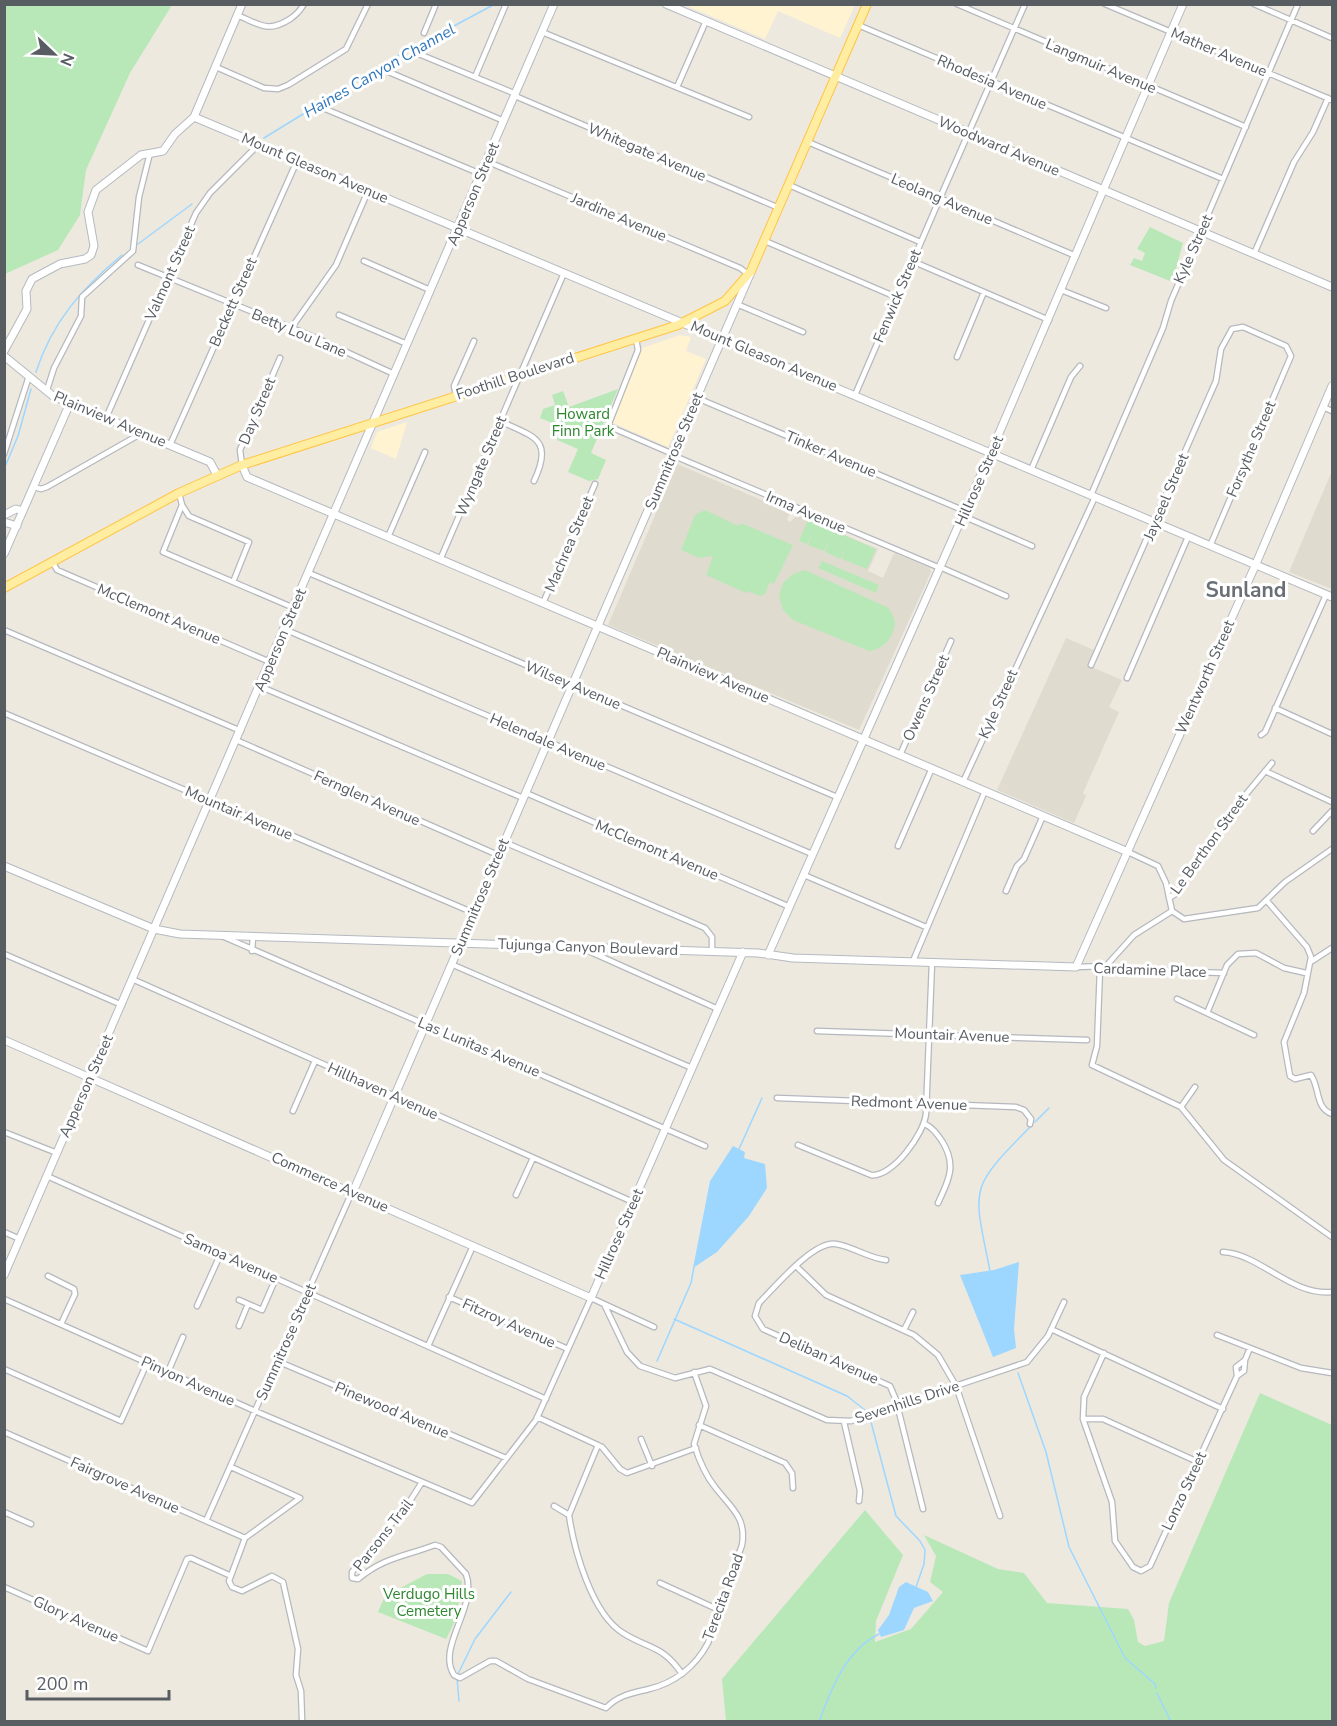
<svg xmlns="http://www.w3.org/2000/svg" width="1337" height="1726" viewBox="0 0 1337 1726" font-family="'Nunito Sans',sans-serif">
<rect width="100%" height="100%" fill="#ede9df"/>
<path fill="#fff3d2" d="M685 5H855L840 38 778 11 765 39Z
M680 335 691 337 686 351 706 359 668 447 611 422 642 348Z
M407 422 396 459 371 448 377 432Z"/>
<path fill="#dfdbcf" d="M677 464 790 512 787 520 790 522 797 515 878 549 868 571 883 578 894 553 930 568 931 572 859 730 608 625Z
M1332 471V589L1289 572Z
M1066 638 1094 650 1087 665 1122 680 1109 707 1119 712 1083 793 1086 796 1074 823 997 790Z"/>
<path fill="#b9e8b8" d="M4 5H172L130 73 86 170 80 215 58 250 5 274Z
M1150 227 1183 243 1173 280 1170 281 1130 265 1134 258 1142 261 1145 253 1137 249Z
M618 389 591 453 606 460 598 479 589 481 568 472 578 449 557 440 562 427 540 418 543 409 555 405 552 395 563 391 569 407Z
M705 510 738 526 741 523 793 545 774 584 770 582 765 594 760 596 748 591 746 593 706 575 713 556 699 558 681 550 695 515Z
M808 520 833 531 830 538 834 531 876 549 867 569 842 559 846 548 841 559 825 552 829 541 824 551 808 545 812 534 807 544 799 541Z
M822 561 879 585 876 593 818 568Z
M805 570 889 608 895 620C895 636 885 649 869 651L793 620 783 610 779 596 783 583 793 574Z
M1260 1393 1332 1425V1721H726L722 1679 865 1510 903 1555 876 1621 875 1642 911 1629 943 1592 930 1582 936 1556 924 1535 998 1569 1024 1573 1047 1603 1128 1609 1134 1620 1138 1642 1145 1646 1164 1641 1169 1603Z
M427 1574H448L462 1581 456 1619 446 1639 378 1612 385 1596Z"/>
<path fill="#9dd7ff" d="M733 1146 745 1152 744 1158 765 1164 767 1188 749 1216 717 1252 693 1268 710 1181Z
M1019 1262 1014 1329 1016 1348 993 1357 960 1275 994 1270Z
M906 1582 928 1592 933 1601 914 1608 904 1630 881 1637 878 1630 889 1615 899 1587Z"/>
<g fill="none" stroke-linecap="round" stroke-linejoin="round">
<path stroke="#9dd7ff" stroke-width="1.5" d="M264 138 396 57 495 4
M138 244 192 204
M36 372C52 322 82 288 122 255
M4 469 18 436 31 389
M1035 1122 1049 1108
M739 1149 762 1098
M990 1271C973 1186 968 1190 1030 1127
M674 1319 847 1396 865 1410
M657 1361 691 1283 694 1267
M1018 1373 1046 1452 1069 1547 1125 1658 1155 1684 1156 1688
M871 1422 896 1516 920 1541 925 1550 924 1564 916 1587
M458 1674 475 1639 511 1592
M457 1678 459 1701
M1157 1693 1171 1722
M819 1722C831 1689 846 1650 879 1634"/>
<defs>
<path id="street" d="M957 4 1246 127
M1105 4 1332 100
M1254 4 1332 38
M239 16C261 25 268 33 290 19 296 15 300 11 304 4
M858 25 1126 138
M542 32 749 117
M424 33 436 4
M414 52 516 94
M216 67 264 88 278 89 288 85 346 49 368 4
M384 70 504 121
M475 77 506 4
M677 87 706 21
M515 96 779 208
M323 108 481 174
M1126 138 1223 179
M808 142 1076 256
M486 161 740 268 748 274
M789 185 920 242
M940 198 1025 4
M765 241 896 297
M1254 254 1294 162 1313 132 1328 98
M364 261 430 290
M912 261 1049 320
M138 265 314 337 394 374
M1061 290 1106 308
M739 305 803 332
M339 315 407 344
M292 327 336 265 368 191
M636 339 638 350 608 426 673 454
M957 357 984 292
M47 390 54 368 81 316 82 297 133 251 139 197 150 153
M456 395 454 386 474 341
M855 395 940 198
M697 398 965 511
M1323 407 1332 411
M106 418 196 213 210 193 258 145
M500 421C534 437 554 439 534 481
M170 445 297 161
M4 454 29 376
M672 455 940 568
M242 465 240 450 280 358
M1031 470 1071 377 1080 366
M34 487 41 489 47 487 142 433
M179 493 182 505 163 552 294 608
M1091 495 1163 328 1171 301 1298 4
M182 505 189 516 249 542 233 582
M963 516 1032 546
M388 537 425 452
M440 560 564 273
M52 561 57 570 270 662
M940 567 1006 596
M309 573 837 797
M543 603 595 484
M284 629 812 854
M4 630 241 731
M1091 665 1216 381 1221 349 1232 329 1243 327 1286 346 1291 356 1210 546
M1127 678 1188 537
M259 686 523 798
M1275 708 1332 734
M4 713 474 913
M1261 735 1265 732 1326 595
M236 740 498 855
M900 755 951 641
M1265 771 1332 802
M963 782 1095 497
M526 793 790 907
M1313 831 1332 811
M504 842 705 928 712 937V951
M898 846 932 768
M1128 852 1158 866 1166 883 1172 911 1184 919 1258 908 1285 882 1332 849
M804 875 926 927
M1006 891 1017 866 1024 859 1043 816
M1169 898 1177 893 1227 817 1272 763
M1267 901 1307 947 1311 957 1304 993 1284 1042 1290 1076 1295 1079 1311 1075C1320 1088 1315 1108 1332 1114
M222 936 705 1146
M584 949 718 1009
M252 951 253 937
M4 954 122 1005
M913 961 985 791
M1312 961 1332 948
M451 964 692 1068
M1106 966 1134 935 1172 911
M1076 967 1106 966 1113 969 1224 973
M1100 968 1097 1046 1092 1065 1181 1107 1224 1160 1332 1237
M132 979 633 1202
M1177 999 1254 1035
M1207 1013 1227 965 1238 954 1256 953 1284 968 1306 973
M817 1031 1087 1040
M777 1098 1016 1107 1024 1110 1031 1119 1030 1124
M1181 1107 1195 1087
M293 1111 315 1061
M925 1124C933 1128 937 1134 942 1141 957 1165 949 1180 938 1203
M4 1132 57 1153
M798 1145 871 1175C892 1178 925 1133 926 1113L932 962
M47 1176 546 1399
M516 1195 533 1158
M4 1232 20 1239
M1223 1252C1260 1254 1291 1296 1332 1292
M886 1260C868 1258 854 1247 836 1244 814 1240 775 1287 759 1303L755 1316 763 1329 890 1386 896 1400 923 1509
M797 1267 826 1295 914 1335 938 1355 956 1386 1000 1516
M48 1276 74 1289 75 1294 61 1324
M449 1297 568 1349
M4 1299 255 1411 472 1503 536 1420 591 1298 654 1327
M239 1300 262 1310 276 1278
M604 1304 627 1352 640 1366 675 1378 710 1369 827 1420 851 1421 1027 1362 1048 1336 1064 1302
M197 1306 221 1253
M239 1326 248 1304
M1051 1329 1223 1409
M904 1330 913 1312
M1217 1335 1301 1368 1332 1373
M428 1346 473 1246
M1104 1353 1084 1397 1083 1419 1112 1502 1115 1541 1133 1567 1141 1571 1150 1566 1237 1376 1244 1371 1245 1360 1250 1348
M277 1361 506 1458
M4 1369 121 1421 147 1363
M168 1372 183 1337
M1237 1376 1236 1367 1245 1360
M537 1417 602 1447 620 1469 627 1473 696 1448
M1083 1419H1103L1198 1462
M844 1422 860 1491 859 1501
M699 1425 785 1463 792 1473 793 1488
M4 1432 245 1538
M641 1439 652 1466
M231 1467 300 1498 245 1538 229 1581 232 1587 242 1591 272 1576 283 1582 298 1649 296 1675 301 1691 302 1719
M422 1482 410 1501 352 1572V1578L358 1579C385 1557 403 1557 435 1545L441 1547 466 1574C478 1607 436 1647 454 1675L460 1678 490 1661H496L528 1679 606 1708C618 1695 633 1693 649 1689 675 1683 696 1666 708 1643L742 1545C747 1517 730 1507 715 1487 706 1476 698 1457 694 1444L706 1406 694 1372
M554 1506 569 1515C574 1550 592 1614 623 1633 648 1649 663 1645 682 1674
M4 1512 31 1524
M569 1515 598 1445
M206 1521 352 1192
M660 1583 719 1610
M4 1587 148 1651 187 1559 191 1558 229 1575"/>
<path id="secondary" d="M666 4 1332 287
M194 117 1332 597
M4 351 27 309 26 291 32 279 60 264 85 259 91 255 94 246 88 212 96 190 141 155 163 151 175 134 194 117 242 4
M4 356 53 396 210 462 217 475
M242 465 247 477 1128 852
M4 515 16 509 23 511
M4 522 17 526
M4 554 70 403
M4 866 154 929 180 934 758 953 793 958 1076 967 1255 566 1332 386
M768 955 991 452 1183 4
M4 1040 591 1298 743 952
M353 1192 751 272
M4 1275 554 4"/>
<path id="primary" d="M4 588 179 493 242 465 678 325 725 301 751 271 867 4"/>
</defs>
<use href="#street" stroke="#b5b8be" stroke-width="7"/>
<use href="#secondary" stroke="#b5bac0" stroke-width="9"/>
<use href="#primary" stroke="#ffc546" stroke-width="10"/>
<use href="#street" stroke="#fff" stroke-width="4.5"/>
<use href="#secondary" stroke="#fff" stroke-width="7"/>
<use href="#primary" stroke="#ffeda2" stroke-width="8"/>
</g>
<g text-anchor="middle" stroke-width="6" stroke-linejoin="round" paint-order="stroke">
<g font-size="15" fill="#585d62" stroke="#fff">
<text transform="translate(1219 52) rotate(23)" y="5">Mather Avenue</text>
<text transform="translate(1101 66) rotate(23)" y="5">Langmuir Avenue</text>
<text transform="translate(992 82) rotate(23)" y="5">Rhodesia Avenue</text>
<text transform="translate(999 146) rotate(23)" y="5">Woodward Avenue</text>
<text transform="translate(647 152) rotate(23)" y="5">Whitegate Avenue</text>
<text transform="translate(315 168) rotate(23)" y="5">Mount Gleason Avenue</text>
<text transform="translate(473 194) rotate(-67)" y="5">Apperson Street</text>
<text transform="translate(942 199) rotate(23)" y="5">Leolang Avenue</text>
<text transform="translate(619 217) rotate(23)" y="5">Jardine Avenue</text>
<text transform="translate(1193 249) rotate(-66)" y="5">Kyle Street</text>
<text transform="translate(170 273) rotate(-66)" y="5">Valmont Street</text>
<text transform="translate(897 296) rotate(-67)" y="5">Fenwick Street</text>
<text transform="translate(233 302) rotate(-66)" y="5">Beckett Street</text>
<text transform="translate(299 333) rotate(23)" y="5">Betty Lou Lane</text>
<text transform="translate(764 356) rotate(23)" y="5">Mount Gleason Avenue</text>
<text transform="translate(515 376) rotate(-18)" y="5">Foothill Boulevard</text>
<text transform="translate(257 411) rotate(-67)" y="5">Day Street</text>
<text transform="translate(110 419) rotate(23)" y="5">Plainview Avenue</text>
<text transform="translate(1251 449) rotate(-67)" y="5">Forsythe Street</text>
<text transform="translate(674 451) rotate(-67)" y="5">Summitrose Street</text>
<text transform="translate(831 454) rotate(23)" y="5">Tinker Avenue</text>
<text transform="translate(481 466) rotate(-67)" y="5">Wyngate Street</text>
<text transform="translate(979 481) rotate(-66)" y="5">Hillrose Street</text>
<text transform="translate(1166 497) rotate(-67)" y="5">Jayseel Street</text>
<text transform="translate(806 512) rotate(23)" y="5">Irma Avenue</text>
<text transform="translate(569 544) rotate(-67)" y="5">Machrea Street</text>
<text transform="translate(159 614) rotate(23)" y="5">McClemont Avenue</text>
<text transform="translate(280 640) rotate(-67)" y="5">Apperson Street</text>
<text transform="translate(713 675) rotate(23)" y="5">Plainview Avenue</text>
<text transform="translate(1205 677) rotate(-66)" y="5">Wentworth Street</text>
<text transform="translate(573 685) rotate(23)" y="5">Wilsey Avenue</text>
<text transform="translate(926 698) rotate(-66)" y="5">Owens Street</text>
<text transform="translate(998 704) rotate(-66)" y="5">Kyle Street</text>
<text transform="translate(548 742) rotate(23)" y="5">Helendale Avenue</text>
<text transform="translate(367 798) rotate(24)" y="5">Fernglen Avenue</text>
<text transform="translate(239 813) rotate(23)" y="5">Mountair Avenue</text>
<text transform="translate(1209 844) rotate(-54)" y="5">Le Berthon Street</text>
<text transform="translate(657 850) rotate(23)" y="5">McClemont Avenue</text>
<text transform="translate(480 897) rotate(-67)" y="5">Summitrose Street</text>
<text transform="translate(588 947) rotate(2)" y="5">Tujunga Canyon Boulevard</text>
<text transform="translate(1150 970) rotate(2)" y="5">Cardamine Place</text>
<text transform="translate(952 1035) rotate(2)" y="5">Mountair Avenue</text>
<text transform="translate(479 1047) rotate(23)" y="5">Las Lunitas Avenue</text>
<text transform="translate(86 1086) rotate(-66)" y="5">Apperson Street</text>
<text transform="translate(383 1091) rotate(24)" y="5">Hillhaven Avenue</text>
<text transform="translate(909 1103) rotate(2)" y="5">Redmont Avenue</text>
<text transform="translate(330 1182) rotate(24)" y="5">Commerce Avenue</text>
<text transform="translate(619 1234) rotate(-66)" y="5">Hillrose Street</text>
<text transform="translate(231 1258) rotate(24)" y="5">Samoa Avenue</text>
<text transform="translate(509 1323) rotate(24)" y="5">Fitzroy Avenue</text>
<text transform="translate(286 1342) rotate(-66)" y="5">Summitrose Street</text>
<text transform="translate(829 1358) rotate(24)" y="5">Deliban Avenue</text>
<text transform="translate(188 1381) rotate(24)" y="5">Pinyon Avenue</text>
<text transform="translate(907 1402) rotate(-18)" y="5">Sevenhills Drive</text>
<text transform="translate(392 1410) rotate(23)" y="5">Pinewood Avenue</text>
<text transform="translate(125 1485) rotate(24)" y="5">Fairgrove Avenue</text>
<text transform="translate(1184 1491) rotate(-65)" y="5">Lonzo Street</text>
<text transform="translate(383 1535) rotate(-52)" y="5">Parsons Trail</text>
<text transform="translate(723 1597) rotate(-70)" y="5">Terecita Road</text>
<text transform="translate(76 1619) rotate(24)" y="5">Glory Avenue</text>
</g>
<g font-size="15" fill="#2c862d" stroke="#fff">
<text x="583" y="419">Howard<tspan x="583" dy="17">Finn Park</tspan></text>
<text x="429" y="1599">Verdugo Hills<tspan x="429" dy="17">Cemetery</tspan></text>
</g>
<g font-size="16" font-style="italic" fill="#3078bb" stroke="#fff">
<text transform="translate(379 70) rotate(-30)" y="6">Haines Canyon Channel</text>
</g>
<g font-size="21" font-weight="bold" fill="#696f74" stroke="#fff">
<text x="1246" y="597">Sunland</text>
</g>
</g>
<rect width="1337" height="1726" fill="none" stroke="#585d62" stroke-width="12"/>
<g transform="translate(54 54) rotate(113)" stroke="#ffffff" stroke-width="4.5" paint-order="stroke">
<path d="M0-4.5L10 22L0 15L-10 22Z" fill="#585d62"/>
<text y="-9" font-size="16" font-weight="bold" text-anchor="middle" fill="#585d62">N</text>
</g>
<path d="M27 1690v9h142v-9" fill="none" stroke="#585d62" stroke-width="3"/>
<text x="36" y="1690" font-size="18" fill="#585d62" stroke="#ffffff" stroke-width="4.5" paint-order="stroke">200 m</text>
</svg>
